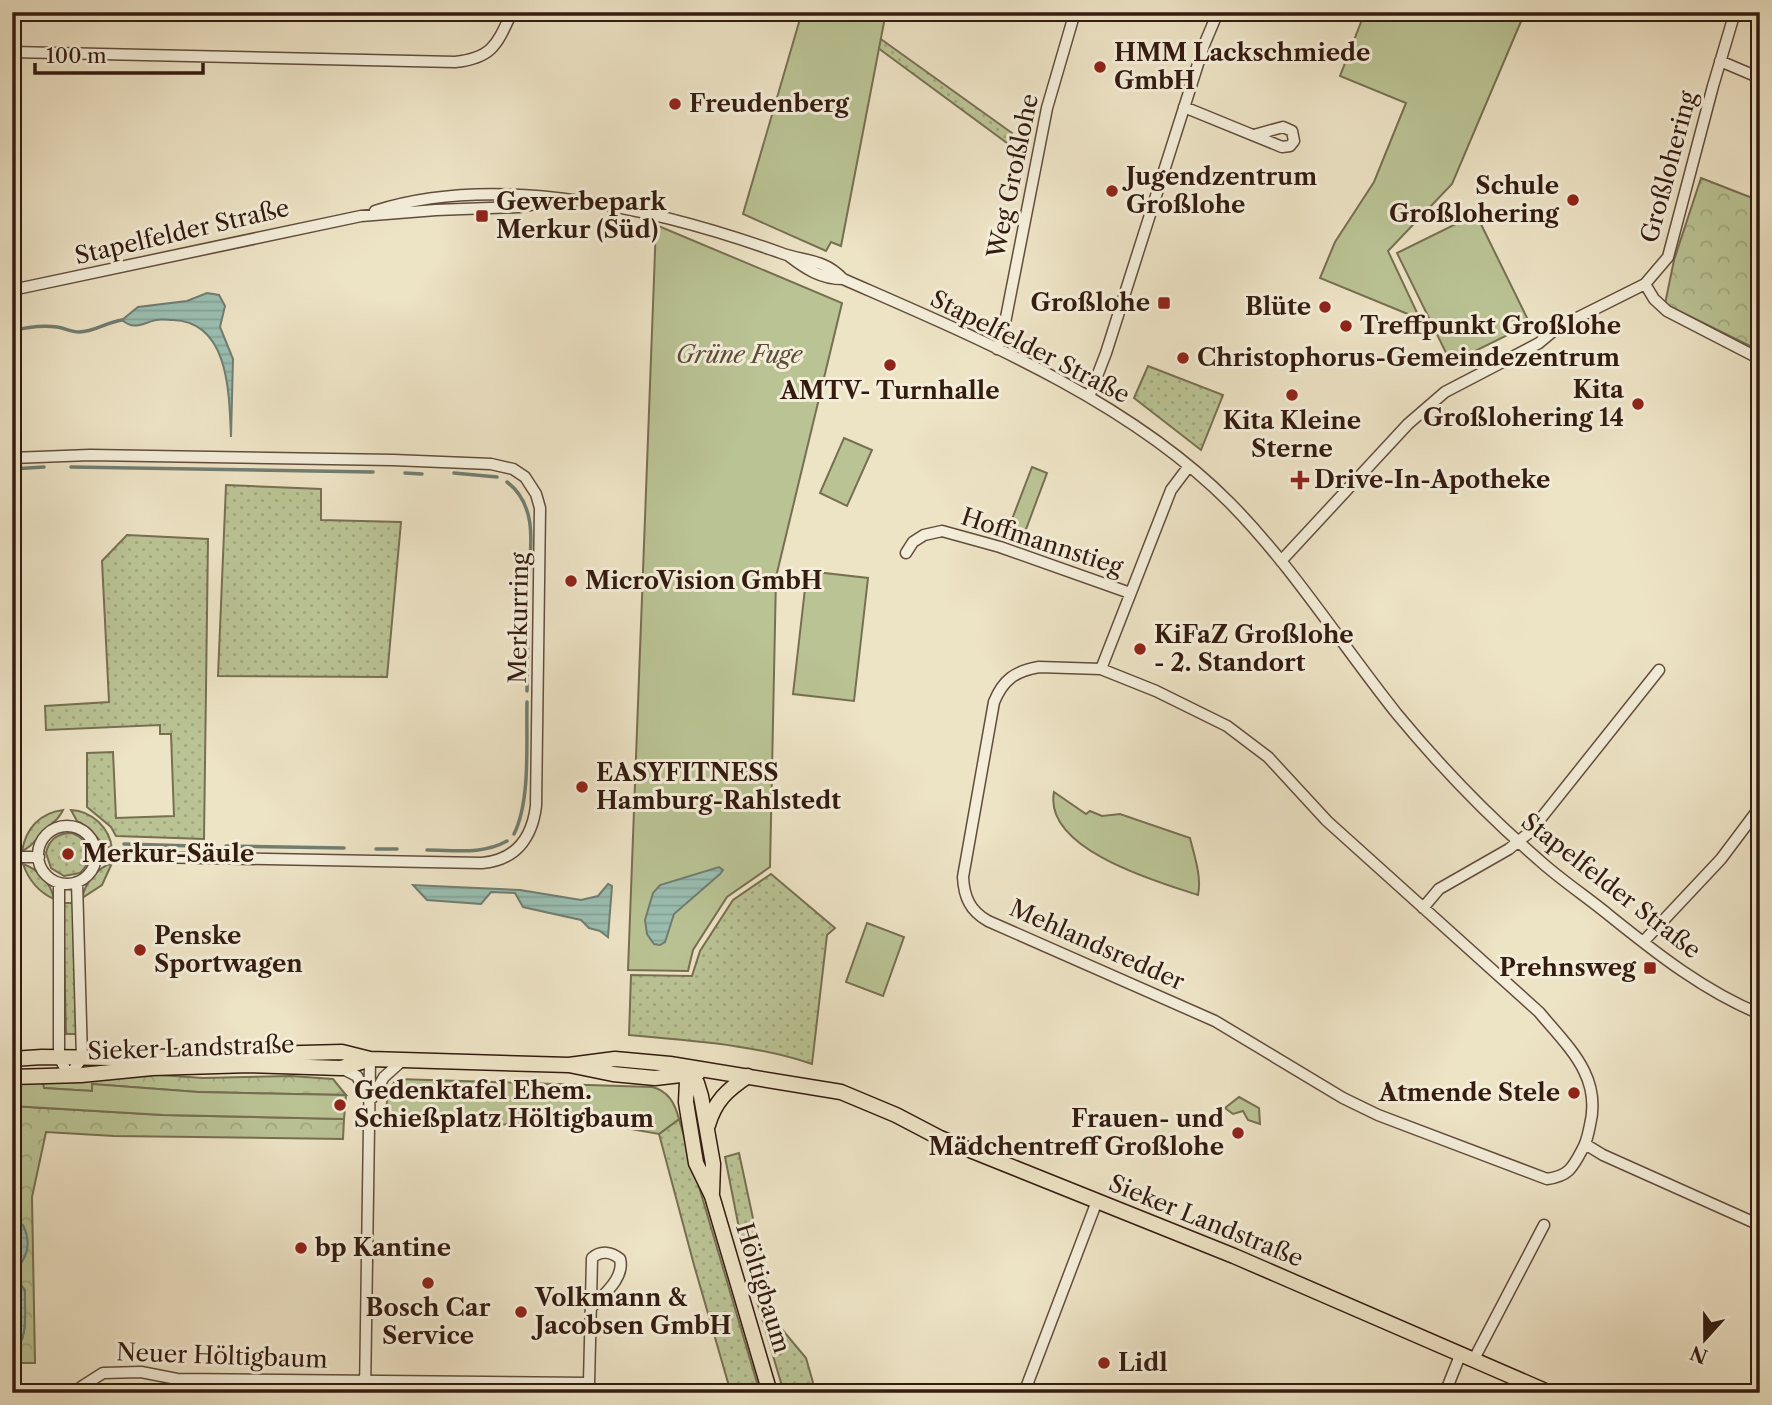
<svg xmlns="http://www.w3.org/2000/svg" width="1772" height="1405" viewBox="0 0 1772 1405" font-family="'Libre Caslon Text',serif">
<defs>
<pattern id="grass-dots" width="8" height="8" patternUnits="userSpaceOnUse" patternTransform="scale(1.75)"><rect width="8" height="8" fill="#bac394"/><path d="M2 2h.1M6 6h.1" fill="none" stroke="#a0a77f" stroke-width="1.8" stroke-linecap="round"/></pattern>
<pattern id="forest-crowns" width="20" height="18" patternUnits="userSpaceOnUse" patternTransform="scale(1.75)"><rect width="20" height="18" fill="#bac394"/><path d="M2 6a3 3 0 1 1 6 0M12 15a3 3 0 1 1 6 0" fill="none" stroke="#a0a77f"/></pattern>
<pattern id="water-rules" width="6" height="5" patternUnits="userSpaceOnUse" patternTransform="scale(1.75)"><rect width="6" height="5" fill="#9abeb1"/><path d="M0 2.5h6" fill="none" stroke="#85a397"/></pattern>
</defs>
<rect width="100%" height="100%" fill="#ede3c5"/>
<filter id="stains"><feTurbulence type="fractalNoise" baseFrequency=".00286" numOctaves="4"/><feColorMatrix values="0 0 0 0 .2 0 0 0 0 .09 0 0 0 0 .02 0 0 0 .5 -.17"/></filter>
<radialGradient id="worn" r=".72"><stop offset=".6" stop-color="#630" stop-opacity="0"/><stop offset="1" stop-color="#630" stop-opacity=".3"/></radialGradient>
<path fill="url(#grass-dots)" stroke="#776f52" stroke-width="2" d="M878 37 1012 133 1007 143 874 45Z
M1148 366 1223 395 1201 450 1134 398Z
M226 485 321 489V520L401 522 387 677 218 676Z
M127 535 208 539 204 839 116 836 111 827 87 807V753L113 752 116 818 174 816 171 734H160V725L46 730 45 706 109 702 102 561Z
M63 810C58 821 52 823 44 831 36 838 34 846 22 851 26 828 40 813 63 810Z
M71 810C92 811 110 828 112 849L100 841 89 828 77 821Z
M72 833C91 840 95 859 80 873L64 876 51 868 46 853C49 839 58 833 72 833Z
M112 863 102 885 82 898C85 883 97 868 112 863Z
M23 864C38 869 51 883 54 899 38 892 29 881 23 864Z
M771 874 835 928 827 935 812 1064C753 1044 691 1041 629 1035L631 975 692 976 700 951 733 900Z
M63 903H73L76 1034H66Z
M679 1119 760 1393H731L694 1265 659 1134Z
M739 1153 775 1321 806 1358 816 1393H784L746 1264 725 1157Z"/>
<path fill="url(#forest-crowns)" stroke="#776f52" stroke-width="2" d="M1701 178 1760 201V351L1665 304 1674 260Z
M145 1074 203 1078 291 1076 333 1079 346 1095 198 1092 93 1084 92 1091 43 1088V1082Z
M12 1106 163 1115 344 1119 343 1139 114 1136 46 1132 32 1197 35 1363H12V1352C30 1342 24 1308 25 1290L12 1275C27 1258 32 1241 20 1222L12 1220Z"/>
<path fill="#bac394" stroke="#776f52" stroke-width="2" d="M802 12H886L841 246 831 242 826 251 743 214Z
M1365 12H1525L1452 184 1388 251 1420 319 1320 278 1335 242 1374 182 1406 103 1340 76Z
M1476 214 1530 324 1451 363 1397 253Z
M656 225 842 303 776 577 770 867 727 897 693 950 688 971 628 970Z
M844 438 872 450 847 506 820 493Z
M1032 467 1047 473 1022 540 1006 535Z
M807 571 868 578 854 701 793 694Z
M1054 792 1086 814 1090 811 1102 816 1120 814 1190 838C1194 855 1202 877 1198 895 1157 882 1043 849 1054 792Z
M867 923 904 937 883 996 846 982Z
M397 1079 652 1087C669 1091 675 1104 679 1119L659 1134 614 1126 400 1123 386 1112 388 1090Z
M43 1082 44 1088 92 1091V1084L198 1092 346 1095 344 1119 163 1115 12 1106V1083Z
M1239 1097 1259 1108 1260 1124 1248 1120 1243 1111 1233 1114 1225 1108Z"/>
<path fill="url(#water-rules)" stroke="#717d71" stroke-width="2" d="M207 293 219 295 225 306 220 327 233 359 231 437C229 395 230 322 173 320 168 320 161 319 156 320 142 323 135 331 122 320L138 307 187 301Z
M719 867 723 870 720 874 674 914 665 942 660 945 654 944 647 934 645 920 653 893 660 885Z
M608 884 612 886 608 937 600 931 589 928 581 920 523 907 515 893 491 892 481 904 427 900 413 885 520 890 581 900 598 896Z
M12 1220 23 1225C33 1246 26 1259 12 1275L25 1290C24 1308 30 1342 12 1352Z"/>
<g fill="none" stroke-linecap="round" stroke-linejoin="round">
<path stroke="#717d71" stroke-width="3.5" d="M12 331C27 327 41 325 57 327 64 328 72 332 79 332 94 332 107 322 122 320
M71 467 373 472
M12 469 44 467
M405 473 422 474
M454 473 497 477
M507 482C540 507 530 551 528 588
M527 691 528 613
M514 834C531 800 526 740 527 702
M124 844 194 846
M226 846 344 848
M376 849H397
M427 850C455 850 482 855 507 841"/>
<defs>
<path id="minor" d="M12 52 455 62C493 58 497 44 512 12
M1720 61 1760 78
M1184 107 1282 147 1290 146 1294 141 1292 131 1283 127 1254 135
M375 211C499 171 661 210 781 253 805 262 823 258 843 279
M789 256C806 269 821 279 843 279 975 337 1127 399 1230 503 1293 567 1341 644 1397 714 1440 766 1488 816 1539 860 1561 880 1587 897 1610 916 1656 953 1704 991 1760 1014
M1645 284 1654 299 1667 311 1760 359
M12 290 361 216 436 210 519 207 557 200
M997 349 1002 338 1047 108 1075 12
M1089 397 1106 353 1204 45 1218 12
M12 458 90 455 393 460 491 464 513 469 525 477 536 494 540 508 536 806C532 838 516 860 482 863L96 856
M906 553 913 542 924 535 942 531 1000 547 1130 593
M1281 561 1408 424 1445 392 1539 343 1557 328 1645 284 1668 257 1713 86 1735 12
M1039 667 1101 669 1156 691 1227 726 1268 757 1327 821 1539 1012C1568 1047 1602 1076 1590 1125 1588 1134 1587 1142 1582 1150 1572 1169 1568 1176 1547 1179L1378 1115 1343 1098 1215 1021 988 921C970 911 964 897 963 877L994 702C1003 680 1015 671 1039 667Z
M1101 669 1171 490 1189 466
M38 855a29 29 0 1 1 58 0a29 29 0 1 1-58 0Z
M12 857H39
M59 883V1057L69 1076 82 1058 77 882
M1423 908 1439 889 1509 849 1530 832 1659 670
M1643 942 1721 859 1760 807
M341 1068 357 1076 366 1094
M372 1098 384 1077 403 1060
M1585 1144 1603 1155 1755 1223
M1474 1359 1544 1225
M589 1383 592 1258C601 1250 612 1252 620 1259 625 1278 603 1295 591 1308
M81 1387 103 1373 141 1372 177 1379 589 1383V1393
M365 1393 370 1059
M1024 1393 1097 1201
M1445 1393 1461 1353"/>
<path id="major" d="M12 1059 42 1057 115 1058 342 1052 370 1059 569 1065 613 1074 655 1078 698 1073
M569 1065 615 1059 670 1064 841 1092 896 1115 940 1138 1234 1256 1550 1393
M683 1071 697 1083 701 1096 713 1164 712 1193
M690 1075 687 1081 686 1102 696 1163 712 1196 770 1393
M12 1077 81 1075 152 1068 250 1065 341 1068 368 1060
M708 1125C715 1101 727 1090 748 1076"/>
</defs>
<use href="#minor" stroke="#624d3d" stroke-width="13"/>
<use href="#major" stroke="#341b10" stroke-width="17"/>
<use href="#minor" stroke="#f3edd9" stroke-width="10"/>
<use href="#major" stroke="#ede3c5" stroke-width="14"/>
</g>
<g fill="#8f2418" stroke="#f3edd9" stroke-width="2.5">
<circle cx="1100" cy="67" r="7"/>
<circle cx="675" cy="104" r="7"/>
<circle cx="1112" cy="191" r="7"/>
<circle cx="1573" cy="200" r="7"/>
<rect x="475" y="209" width="14" height="14" rx="3.5"/>
<rect x="1157" y="296" width="14" height="14" rx="3.5"/>
<circle cx="1325" cy="307" r="7"/>
<circle cx="1346" cy="326" r="7"/>
<circle cx="1183" cy="358" r="7"/>
<circle cx="890" cy="365" r="7"/>
<circle cx="1292" cy="395" r="7"/>
<circle cx="1638" cy="404" r="7"/>
<path d="M1296.5 469.5h7v7h7v7h-7v7h-7v-7h-7v-7h7z"/>
<circle cx="571" cy="581" r="7"/>
<circle cx="1140" cy="649" r="7"/>
<circle cx="582" cy="787" r="7"/>
<circle cx="68" cy="854" r="7"/>
<circle cx="140" cy="950" r="7"/>
<rect x="1643" y="961" width="14" height="14" rx="3.5"/>
<circle cx="1574" cy="1093" r="7"/>
<circle cx="340" cy="1105" r="7"/>
<circle cx="1238" cy="1133" r="7"/>
<circle cx="301" cy="1248" r="7"/>
<circle cx="428" cy="1283" r="7"/>
<circle cx="521" cy="1312" r="7"/>
<circle cx="1104" cy="1363" r="7"/>
</g>
<g text-anchor="middle" stroke-width="6" stroke-linejoin="round" paint-order="stroke">
<g font-size="24" font-weight="bold" fill="#341b10" stroke="#f3edd9" text-anchor="start">
<text x="1114" y="61">HMM Lackschmiede<tspan x="1114" dy="28">GmbH</tspan></text>
<text x="689" y="112">Freudenberg</text>
<text x="1126" y="185">Jugendzentrum<tspan x="1126" dy="28">Großlohe</tspan></text>
<text x="1559" y="194" text-anchor="end">Schule<tspan x="1559" dy="28">Großlohering</tspan></text>
<text x="496" y="210">Gewerbepark<tspan x="496" dy="28">Merkur (Süd)</tspan></text>
<text x="1150" y="311" text-anchor="end">Großlohe</text>
<text x="1311" y="315" text-anchor="end">Blüte</text>
<text x="1360" y="334">Treffpunkt Großlohe</text>
<text x="1197" y="366">Christophorus-Gemeindezentrum</text>
<text x="1624" y="398" text-anchor="end">Kita<tspan x="1624" dy="28">Großlohering 14</tspan></text>
<text x="890" y="399" text-anchor="middle">AMTV- Turnhalle</text>
<text x="1292" y="429" text-anchor="middle">Kita Kleine<tspan x="1292" dy="28">Sterne</tspan></text>
<text x="1314" y="488">Drive-In-Apotheke</text>
<text x="585" y="589">MicroVision GmbH</text>
<text x="1154" y="643">KiFaZ Großlohe<tspan x="1154" dy="28">- 2. Standort</tspan></text>
<text x="596" y="781">EASYFITNESS<tspan x="596" dy="28">Hamburg-Rahlstedt</tspan></text>
<text x="82" y="862">Merkur-Säule</text>
<text x="154" y="944">Penske<tspan x="154" dy="28">Sportwagen</tspan></text>
<text x="1636" y="976" text-anchor="end">Prehnsweg</text>
<text x="354" y="1099">Gedenktafel Ehem.<tspan x="354" dy="28">Schießplatz Höltigbaum</tspan></text>
<text x="1560" y="1101" text-anchor="end">Atmende Stele</text>
<text x="1224" y="1127" text-anchor="end">Frauen- und<tspan x="1224" dy="28">Mädchentreff Großlohe</tspan></text>
<text x="315" y="1256">bp Kantine</text>
<text x="535" y="1306">Volkmann &amp;<tspan x="535" dy="28">Jacobsen GmbH</tspan></text>
<text x="428" y="1316" text-anchor="middle">Bosch Car<tspan x="428" dy="28">Service</tspan></text>
<text x="1118" y="1371">Lidl</text>
</g>
<g font-size="24" fill="#341b10" stroke="#f3edd9">
<text transform="translate(1669 167) rotate(-75)" y="8">Großlohering</text>
<text transform="translate(1013 176) rotate(-78)" y="8">Weg Großlohe</text>
<text transform="translate(182 232) rotate(-13)" y="8">Stapelfelder Straße</text>
<text transform="translate(1030 347) rotate(27)" y="8">Stapelfelder Straße</text>
<text transform="translate(1042 542) rotate(18)" y="8">Hoffmannstieg</text>
<text transform="translate(519 618) rotate(-89)" y="8">Merkurring</text>
<text transform="translate(1611 886) rotate(38)" y="8">Stapelfelder Straße</text>
<text transform="translate(1097 945) rotate(24)" y="8">Mehlandsredder</text>
<text transform="translate(191 1048) rotate(-2)" y="8">Sieker Landstraße</text>
<text transform="translate(1206 1221) rotate(22)" y="8">Sieker Landstraße</text>
<text transform="translate(763 1288) rotate(73)" y="8">Höltigbaum</text>
<text transform="translate(222 1356) rotate(2)" y="8">Neuer Höltigbaum</text>
</g>
<g font-size="24" font-style="italic" fill="#5c4d38" stroke="#f3edd9">
<text x="739" y="363">Grüne Fuge</text>
</g>
</g>
<rect width="1772" height="1405" fill="none" stroke="#ede3c5" stroke-width="42"/>
<rect x="14" y="14" width="1744" height="1377" fill="none" stroke="#341b10" stroke-width="3.5"/>
<rect x="21" y="21" width="1730" height="1363" fill="none" stroke="#341b10" stroke-width="2"/>
<g transform="translate(1705 1339) rotate(201)" stroke="#f3edd9" stroke-width="5" paint-order="stroke">
<path d="M0-5L12 26L0 18L-12 26Z" fill="#341b10"/>
<text y="-10" font-size="19" font-weight="bold" text-anchor="middle" fill="#341b10">N</text>
</g>
<path d="M35 63v10h168v-10" fill="none" stroke="#341b10" stroke-width="3.5"/>
<text x="46" y="63" font-size="21" fill="#341b10" stroke="#f3edd9" stroke-width="5" paint-order="stroke">100 m</text>
<rect width="100%" height="100%" filter="url(#stains)"/>
<rect width="100%" height="100%" fill="url(#worn)"/>
</svg>
